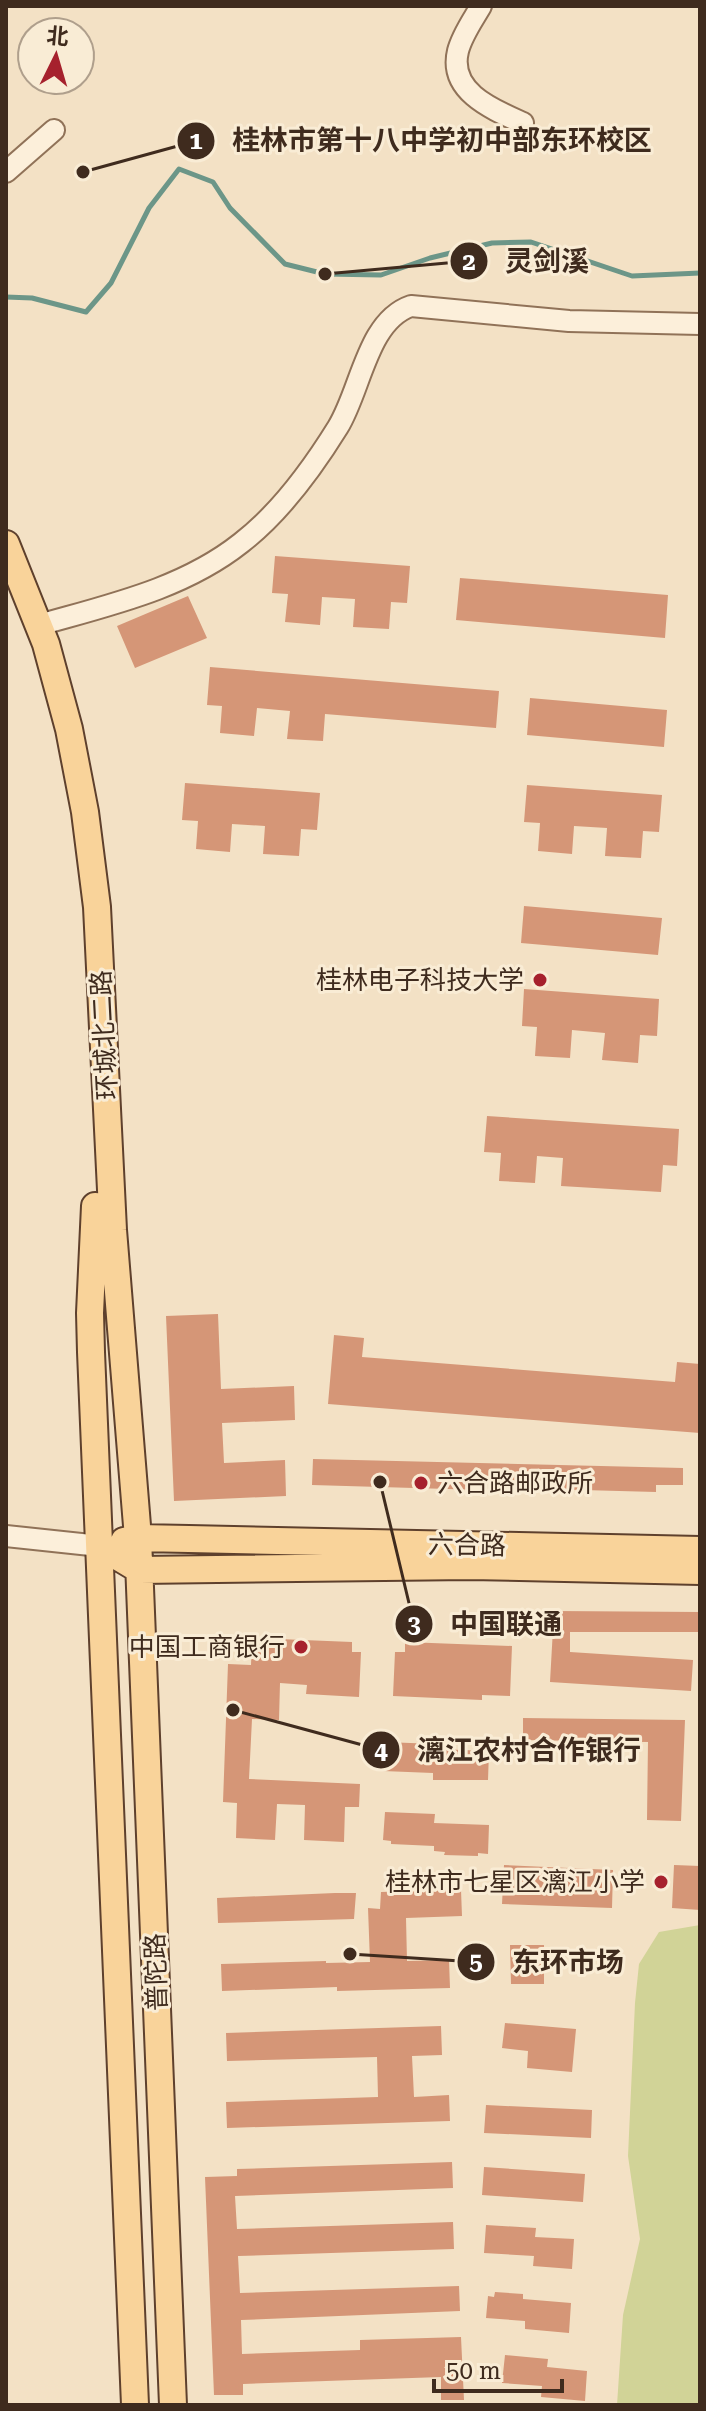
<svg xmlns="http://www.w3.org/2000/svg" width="706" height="2411" viewBox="0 0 706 2411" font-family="'Roboto Serif','Noto Sans SC',serif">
<rect width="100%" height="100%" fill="#f3e1c5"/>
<path fill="#d1d397" d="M700 1925V2405H617L623 2315 640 2239 628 2156 635 2003 639 1964 659 1932Z"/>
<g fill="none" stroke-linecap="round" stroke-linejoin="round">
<path stroke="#6c9688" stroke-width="5" d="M6 297 32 298 86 312 111 283 149 208 179 169 213 182 230 208 285 264 325 274 381 275 430 258 492 243 531 242 632 276 700 273"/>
</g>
<path fill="#d59677" d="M275 556 410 566 407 603 391 602 389 629 353 627 355 599 322 597 320 625 285 622 288 594 272 593Z
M460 578 668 595 665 638 456 620Z
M188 596 207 638 135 668 117 626Z
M210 667 499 691 496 728 325 714 323 741 287 739 290 711 257 708 254 736 220 733 222 706 207 705Z
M530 698 667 710 664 747 527 735Z
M185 783 320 793 317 830 301 829 299 856 263 854 265 826 232 824 230 852 196 849 198 821 182 820Z
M527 785 662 795 659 832 643 831 641 858 605 856 607 828 574 826 572 854 538 851 540 823 524 822Z
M524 906 662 918 658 955 521 943Z
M524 989 659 999 657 1036 640 1035 638 1063 602 1060 605 1033 572 1030 570 1058 535 1056 537 1027 522 1026Z
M487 1116 679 1129 677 1166 663 1165 661 1192 561 1186 563 1158 537 1156 535 1183 499 1181 501 1153 484 1152Z
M218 1314 221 1389 294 1386 295 1420 222 1423 224 1463 285 1460 286 1496 174 1501 166 1316Z
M334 1335 364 1338 362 1357 675 1382 677 1362 700 1364V1433L328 1404Z
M313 1459 683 1468V1485H656V1492L509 1488V1484L482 1483V1490L312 1485Z
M554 1611 700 1612V1632H570V1652L693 1660 691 1691 550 1682Z
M252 1638 352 1642V1652H361L359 1697 306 1694 307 1685 280 1683 279 1720 252 1719 249 1779 360 1784 359 1807H345L344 1842 304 1840 305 1805 277 1804 275 1840 236 1838 237 1803 223 1802 228 1664 251 1665Z
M405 1642 512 1646 510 1696 482 1695V1700L393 1696 395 1652H405Z
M523 1718 685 1720 681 1821 647 1820 648 1742 523 1740Z
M385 1742 436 1744V1749L489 1751 488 1780H433V1773L383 1771Z
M385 1812 435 1814 434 1823 489 1825 488 1854 478 1853V1856L444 1855 445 1852 434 1851V1846L391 1844V1841L383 1840Z
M504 1865 613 1870 612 1908 502 1904Z
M674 1865 700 1866V1910L672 1908Z
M461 1890 462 1916 406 1918 407 1961 449 1960 450 1988 337 1991V1987L222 1991 221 1964 326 1961V1963L370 1962 368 1908 380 1909 381 1892Z
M335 1893H356L354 1919 218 1923 217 1898Z
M510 1945H544V1984H511Z
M505 2023 576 2029 572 2072 527 2068 528 2051 502 2048Z
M441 2026 442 2055 412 2056 414 2097 449 2095 450 2121 227 2128 226 2102 378 2097 377 2057 227 2061 226 2033Z
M486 2105 592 2110 591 2138 484 2133Z
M452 2162 453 2188 235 2196 237 2229 453 2222 454 2249 238 2256 240 2293 459 2286 460 2311 241 2320 242 2354 360 2350V2340L461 2337 464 2400H441V2377L243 2384V2395H214L205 2177 237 2176V2169Z
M484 2167 585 2174 583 2202 482 2195Z
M486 2225 536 2228 535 2237 574 2239 572 2269 533 2266 534 2256 484 2253Z
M495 2292 523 2294V2299L571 2303 569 2333 525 2329V2321L486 2318 488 2296 494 2297Z
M505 2355 548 2359 547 2367 587 2371 585 2401 541 2397 542 2386 502 2383Z"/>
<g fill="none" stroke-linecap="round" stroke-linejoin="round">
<defs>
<path id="minor" d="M481 6C473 20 462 35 458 51 448 92 494 110 523 123
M6 172 54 130
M39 625C109 605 183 589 241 543 280 513 312 469 338 427 361 390 367 321 411 306L569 321 700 324
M6 1536 100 1546"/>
<path id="major" d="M6 544 46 644 69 729 85 812 97 907 113 1230 138 1538 173 2405
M95 1206 90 1313 91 1352 135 2405
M124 1541 138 1538 189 1539 700 1550
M100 1546 140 1570 470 1566 700 1571"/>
</defs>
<use href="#minor" stroke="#907258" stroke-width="24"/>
<use href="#major" stroke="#5e402d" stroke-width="30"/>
<use href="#minor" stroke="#fcefda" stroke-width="20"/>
<use href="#major" stroke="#f9d39a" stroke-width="26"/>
</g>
<g fill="#a6212d" stroke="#f9ecd5" stroke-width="3">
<circle cx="540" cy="980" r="8"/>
<circle cx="421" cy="1483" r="8"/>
<circle cx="301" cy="1647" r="8"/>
<circle cx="661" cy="1882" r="8"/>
</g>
<g text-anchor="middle" stroke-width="6" stroke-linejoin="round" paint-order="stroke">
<g font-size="26" fill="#3f2b1e" stroke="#f9ecd5" text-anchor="end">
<text x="524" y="989">桂林电子科技大学</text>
<text x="437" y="1492" text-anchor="start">六合路邮政所</text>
<text x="285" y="1656">中国工商银行</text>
<text x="645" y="1891">桂林市七星区漓江小学</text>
</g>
<g font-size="26" fill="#3f2b1e" stroke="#f9ecd5">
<text transform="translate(104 1035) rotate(-93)" y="9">环城北二路</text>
<text transform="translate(467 1545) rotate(1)" y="9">六合路</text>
<text transform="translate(156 1972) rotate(-92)" y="9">普陀路</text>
</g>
</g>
<path fill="none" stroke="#3f2b1e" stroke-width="3" d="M83 172L196 141M325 274L469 261M380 1482L414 1624M233 1710L381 1750M350 1954L476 1962"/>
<g fill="#3f2b1e" stroke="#f9ecd5" stroke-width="3">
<circle cx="83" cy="172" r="8"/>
<circle cx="325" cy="274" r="8"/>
<circle cx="380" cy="1482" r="8"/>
<circle cx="233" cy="1710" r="8"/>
<circle cx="350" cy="1954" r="8"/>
<circle cx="196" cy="141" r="20"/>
<circle cx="469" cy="261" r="20"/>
<circle cx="414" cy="1624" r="20"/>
<circle cx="381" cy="1750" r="20"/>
<circle cx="476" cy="1962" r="20"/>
</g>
<g font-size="24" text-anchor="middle" font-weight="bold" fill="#fff">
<text x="196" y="149">1</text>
<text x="469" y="270">2</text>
<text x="414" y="1633">3</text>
<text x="381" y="1759">4</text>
<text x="476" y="1970">5</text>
</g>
<g font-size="28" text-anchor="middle" font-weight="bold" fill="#3f2b1e" stroke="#f9ecd5" stroke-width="6" stroke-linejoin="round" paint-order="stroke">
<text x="442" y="150">桂林市第十八中学初中部东环校区</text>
<text x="547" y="271">灵剑溪</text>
<text x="506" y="1634">中国联通</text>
<text x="529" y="1760">漓江农村合作银行</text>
<text x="568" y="1972">东环市场</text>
</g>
<rect width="706" height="2411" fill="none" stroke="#3f2b1e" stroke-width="16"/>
<g transform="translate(56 56) rotate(5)"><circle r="38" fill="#f9ecd5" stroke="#af9f8c" stroke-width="2"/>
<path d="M0-6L14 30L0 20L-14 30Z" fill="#a6212d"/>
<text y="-12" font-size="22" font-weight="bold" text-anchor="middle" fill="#3f2b1e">北</text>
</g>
<path d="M434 2379v12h128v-12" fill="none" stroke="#3f2b1e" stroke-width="4"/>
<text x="446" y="2379" font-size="24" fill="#3f2b1e" stroke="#f9ecd5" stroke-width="6" paint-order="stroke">50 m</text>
</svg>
